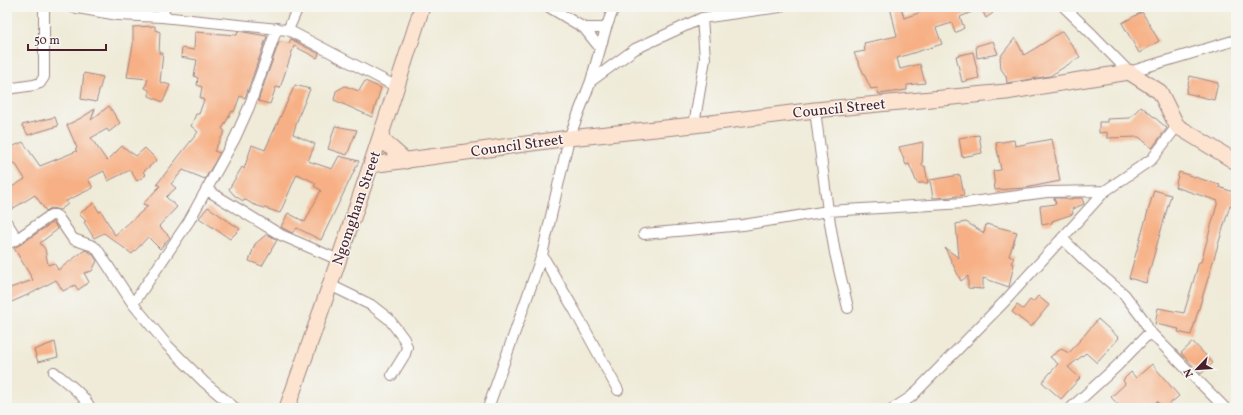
<svg xmlns="http://www.w3.org/2000/svg" width="1243" height="415" viewBox="0 0 1243 415" font-family="Vollkorn,serif">
<rect width="100%" height="100%" fill="#f6f6f2"/>
<filter id="ink" filterUnits="userSpaceOnUse"><feTurbulence type="fractalNoise" baseFrequency=".025" numOctaves="2"/><feDisplacementMap in="SourceGraphic" scale="8" xChannelSelector="R" yChannelSelector="G"/><feConvolveMatrix kernelMatrix="1 2 1 2 8 2 1 2 1" color-interpolation-filters="sRGB"/></filter>
<filter id="wash" filterUnits="userSpaceOnUse"><feTurbulence type="fractalNoise" baseFrequency=".012" numOctaves="4" result="noise"/><feDisplacementMap in="SourceGraphic" scale="16" xChannelSelector="R" yChannelSelector="G"/><feGaussianBlur stdDeviation="0.9" result="paint"/><feColorMatrix in="noise" values="0 0 0 0 0 0 0 0 0 0 0 0 0 0 0 0 0 1.4 0 .05"/><feComposite in="paint" operator="in"/></filter>
<g filter="url(#wash)">
<rect width="100%" height="100%" fill="#efebd8"/>
<g id="blocks">
<path fill="#f7b085" d="M890 7H901L904 18 933 8 934 11 947 7H991L993 13 986 18 981 8 960 17 964 28 955 33 952 23 936 28 942 44 897 58 900 69 920 64 925 83 907 85V90L879 94 877 88 871 89 854 53 865 51 864 43 897 36Z
M1142 12 1159 41 1139 53 1122 23Z
M155 26V30L160 32 159 53H163L160 82 170 85 163 102 149 96V90L145 88 148 79 127 77 133 45V27Z
M238 31 267 36 245 98 240 96 234 112 232 111 222 129 225 131 214 151 220 153 205 179 183 170 171 184 176 188 166 197 177 207 159 226 170 237 160 249 148 237 132 254 104 233 94 238 84 222 86 221 79 214 94 203 99 212 101 211 115 235 148 206 143 204 160 186 157 184 198 132 191 126 196 114H199L204 100 200 98 202 87 197 85 198 78 194 76 197 60 181 57 182 48 194 50 195 32 237 35Z
M1062 31 1080 57 1050 76 1007 83 1006 76 1001 69 1000 57 1015 38 1024 55 1044 43Z
M291 39 319 54 317 58 294 46 280 88 276 87 270 104 258 101 279 42 290 43H289Z
M993 41 998 54 977 58 976 46Z
M973 52 979 78 962 82 956 56Z
M84 73 103 77 96 102 81 99Z
M1190 76 1218 83 1214 100 1186 93Z
M365 81 381 88 372 117 334 100 336 91 345 86 359 91Z
M295 85 310 89 300 113V112L293 134 315 144 308 161 332 169 339 156 359 161 321 240 297 228 292 233 281 227 288 213 305 222 321 190 314 186 316 183 297 174 280 213 252 204 246 200 243 201 234 195 229 189 242 167 244 169 252 145 265 150Z
M109 106 120 123 109 132 107 129 91 138 107 161 122 146 136 156 145 148 157 160 143 172 146 175 137 181 130 170 108 181 104 171 88 179 93 188 66 201 68 204 60 210 51 208 46 211 35 195 7 212V190L25 179 15 163 7 166V149L23 142 40 166 77 151 75 149 77 148 67 125 81 118 95 109 91 120Z
M1141 106 1167 128 1152 148 1139 137 1107 138V132L1099 133V122H1107V119L1130 118Z
M55 117 58 126 28 135 22 125Z
M335 126 357 130 347 155 328 149Z
M979 135 982 153 962 157 959 138Z
M1052 139 1060 181 1025 188 995 190 993 171 1001 170 996 143 1014 140 1015 146Z
M923 142 922 166H925L928 183H917L909 164 906 165 899 147Z
M1179 172 1220 185 1219 187 1236 193V207L1230 205 1191 335 1178 332 1179 329 1155 324 1158 308 1184 313 1199 262H1201L1218 201 1175 187Z
M960 175 964 195 951 197 933 198 930 180Z
M1154 190 1171 195 1146 283 1129 278Z
M1054 198H1065L1068 200 1074 198H1082L1084 204 1072 209 1073 214 1052 221V223L1042 225 1040 206 1056 204Z
M208 207 240 229 230 239 199 218Z
M53 222 58 229 40 243 45 249 48 265 54 263 58 270 85 250 88 251 93 255 97 261 92 271 84 273 89 282 78 290 75 285 63 291 56 280 32 293 7 304V289L33 280 14 248 21 244Z
M966 222 984 233 986 224 1017 232 1009 256 1014 258 1011 263 1014 264 1009 287 983 278V289L968 288V276L961 281 945 248 959 258 956 224Z
M267 234 277 240 262 266 249 261 255 244Z
M1038 296 1049 305 1031 327 1012 312 1017 305 1023 309 1030 300 1033 302Z
M1098 319 1119 338 1097 363 1086 353 1068 367 1080 378 1061 399 1042 382 1058 364 1050 357 1061 349 1069 353Z
M55 342 58 357 38 362 34 350Z
M1193 342 1213 363 1201 374 1181 353Z
M1152 364 1179 396 1165 408H1163L1157 401 1152 408H1121L1111 397 1125 384 1123 380 1131 372 1136 378Z"/>
</g>
</g>
<g filter="url(#ink)">
<use href="#blocks" fill-opacity="0" stroke="#9c8582" stroke-width="1"/>
<g fill="none" stroke-linecap="round" stroke-linejoin="round">
<defs>
<path id="street" d="M72 7 118 15 162 17 288 30 397 87
M549 7 584 28 600 48
M1064 7 1090 32 1129 72 1236 40
M162 17 165 7
M584 28H606
M288 30 298 7
M591 81 635 49 702 18 780 7
M7 89 34 85 40 83 44 77V7
M815 110 828 211 835 253 848 308
M694 125 705 59 702 18
M207 190 281 235 339 260
M7 223 17 239
M644 234 743 225 828 211 965 203 1047 192 1105 191
M1062 238 1086 262 1124 294 1143 319 1150 332 1116 367 1071 408
M7 244 17 239 51 215H55L58 217 73 239 93 246 97 249 133 304 167 345 204 382 235 408
M542 255 575 311 618 390
M330 285 371 305 389 319 404 339 407 347 405 354 392 375
M133 304 189 221 235 138 249 107 277 28
M1150 332 1225 408
M54 372C65 381 85 395 90 408
M488 408 542 255 569 138 591 81 606 28 614 7
M894 408 911 397 1005 301 1105 191 1152 159 1177 126"/>
<path id="secondary" d="M380 138 406 161
M371 165 569 138 694 125 815 110 1006 92 1129 72 1160 92 1177 126 1236 162
M287 408C334 275 380 142 422 7"/>
</defs>
<use href="#street" stroke="#9c8582" stroke-width="12"/>
<use href="#secondary" stroke="#9c8582" stroke-width="17"/>
<use href="#street" stroke="#fff" stroke-width="10"/>
<use href="#secondary" stroke="#fde4d1" stroke-width="15"/>
</g>
</g>
<g text-anchor="middle" stroke-width="3" stroke-linejoin="round" paint-order="stroke">
<g font-size="15" fill="#4a1f2b" stroke="#f6f6f2">
<text transform="translate(839 108) rotate(-6)" y="5">Council Street</text>
<text transform="translate(517 145) rotate(-8)" y="5">Council Street</text>
<text transform="translate(356 208) rotate(-71)" y="5">Ngomgham Street</text>
</g>
</g>
<rect width="1243" height="415" fill="none" stroke="#f6f6f2" stroke-width="24"/>
<g transform="translate(1197 369) rotate(245)" stroke="#f6f6f2" stroke-width="3" paint-order="stroke">
<path d="M0-3L7 15L0 10L-7 15Z" fill="#4a1f2b"/>
<text y="-6" font-size="11" font-weight="bold" text-anchor="middle" fill="#4a1f2b">N</text>
</g>
<path d="M28 44v6h78v-6" fill="none" stroke="#4a1f2b" stroke-width="2"/>
<text x="34" y="44" font-size="12" fill="#4a1f2b" stroke="#f6f6f2" stroke-width="3" paint-order="stroke">50 m</text>
</svg>
